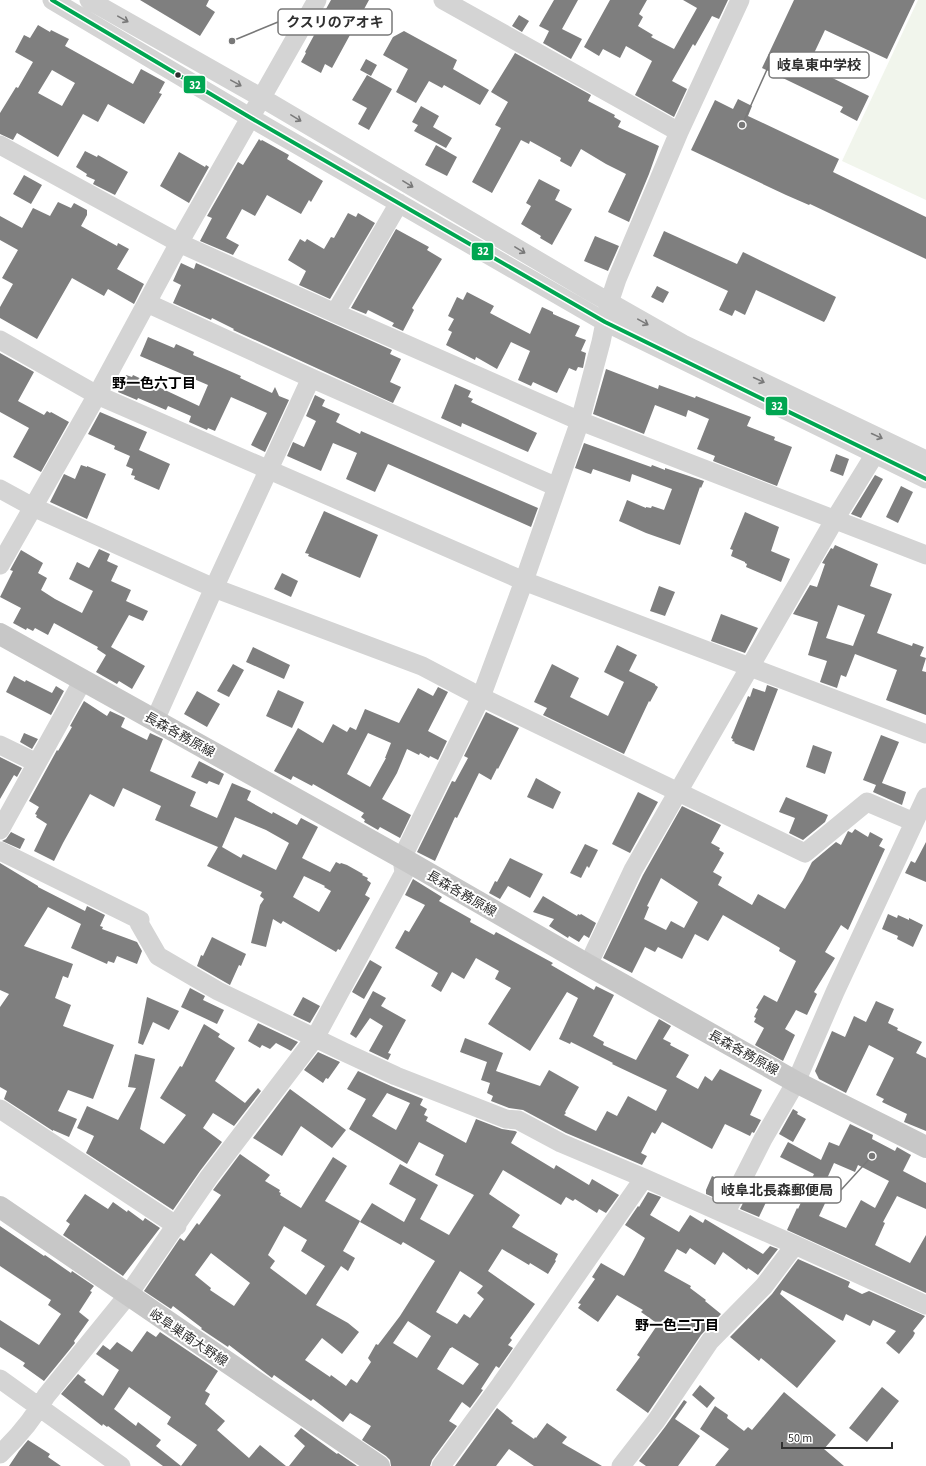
<svg xmlns="http://www.w3.org/2000/svg" width="926" height="1466" viewBox="0 0 926 1466" font-family="'Source Sans 3','Noto Sans JP',sans-serif">
<rect width="100%" height="100%" fill="#fff"/>
<path fill="#f1f5ec" d="M918 0H926V200L842 161Z"/>
<path fill="#7f7f7f" fill-rule="evenodd" d="M140 0H209L206 6 215 12 200 36Z
M331 0H369L332 68 325 64 321 73 301 62 306 53 305 52 319 26 317 25Z
M554 0H578L562 29 582 39 571 59 543 43 549 31 539 26Z
M610 0H647L639 14 643 17 638 26 653 35 651 37 674 49 697 8 683 0H728L719 19 712 16 695 46 693 44 672 81 687 89 674 117 635 95 652 61 626 46 620 58 603 49 599 56 584 47Z
M794 0H915L887 59 825 30 808 66 869 96 857 121 840 112 843 107 762 68Z
M519 15 529 21 522 32 512 26Z
M38 25 50 32 51 30 69 39 65 46 133 84 141 69 165 82 159 93 162 94 144 124 108 104 98 122 83 114 58 157 17 133 13 140 0 134V113L16 87 18 88 33 62 15 52 24 35 30 38ZM52 70 75 83 62 106 38 93Z
M404 31 457 60 453 69 489 90 480 105 444 85 442 88 429 81 416 103 396 92 408 69 383 55 393 37Z
M515 53 591 95 588 101 615 115 614 117 621 121 618 127 659 146 649 174 629 222 608 212 626 174 606 164 581 149 571 167 560 161 561 158 530 141 529 144 521 140 492 193 472 182 501 128 495 125 508 102 491 92Z
M366 59 377 65 371 76 360 70Z
M367 75 392 89 369 130 358 124 367 108 352 100Z
M738 99 752 106 748 116 839 159 833 172 926 217V259L810 204 809 205 786 195 691 150 715 100 733 109Z
M421 106 439 116 433 127 452 138 446 148 414 131 418 125 412 122Z
M259 139 261 141 262 140 289 155 287 159 323 181 311 202 309 200 301 214 267 195 255 216 242 209 226 238 239 245 233 255 200 241 212 218 207 216 238 162 243 165Z
M436 145 457 157 447 176 425 165Z
M85 151 97 157 98 155 128 172 115 195 93 184 95 180 86 176 87 174 76 167Z
M179 152 205 167 206 165 209 167 189 203 160 186Z
M24 175 42 185 31 204 13 194Z
M539 179 560 190 555 200 572 209 552 245 540 238 541 236 521 224 531 206 526 203Z
M58 202 71 208 74 203 87 210V215L81 226 117 246 118 243 129 249 117 269 144 284 134 304 108 289 104 296 72 278 37 339 0 318V307L13 284 2 278 18 250 0 240V216L22 228 33 208 50 216Z
M348 213 356 217 358 213 375 223 330 299 299 285 306 271 288 260 300 239 305 242 307 239 324 249 331 237 334 238Z
M396 229 429 247 427 250 442 259 412 308 414 310 403 331 392 326 394 323 368 310 366 314 351 308Z
M664 231 737 264 743 252 836 297 826 319 824 322 756 290 745 315 735 310 732 316 719 310 728 291 653 256Z
M595 236 619 246 608 271 584 261Z
M181 263 194 269 196 263 392 350 390 354 401 359 390 382 401 387 393 403 233 330 234 329 212 318 211 320 173 303 181 285 173 281Z
M657 286 669 292 663 303 651 297Z
M467 292 494 306 490 313 530 334 542 307 553 312V314L580 326 575 336 586 340 581 351 586 353 583 368 578 367 576 371 569 368 557 393 533 382 531 386 518 380 530 351 511 342 497 369 476 357 475 360 446 345 452 332 448 330 454 319 448 316 457 297 463 300Z
M148 337 174 348 176 344 194 352 193 355 241 376 240 378 272 393 275 387 279 396 289 400 265 452 251 445 267 413 231 397 215 431 208 428 207 430 189 422 191 416 168 406 166 410 138 398 137 400 118 392 126 375 132 377 133 375 199 406 208 385 140 356Z
M0 353 34 372 18 401 44 415 47 411 50 413 51 412 69 422 41 472 13 457 29 428 0 412Z
M606 369 658 389 659 385 695 398 696 396 751 417 747 426 775 437 774 440 792 447 777 486 713 461 715 456 697 449 709 419 688 410 686 417 655 405 644 434 593 414Z
M455 384 471 391 468 397 473 399 471 402 537 433 528 452 462 423 461 427 441 418Z
M315 395 325 400 322 406 340 414 336 422 360 434 361 431 538 508 531 527 388 464 375 492 346 479 357 453 333 443 321 471 287 456 293 442 304 447 316 421 306 416Z
M100 412 147 432 139 450 170 464 159 490 134 479 135 476 131 475 133 469 126 466 130 456 114 449 115 446 88 434Z
M584 443 651 467 652 465 665 470V468L704 481 701 488 700 487 680 545 646 533 619 521 627 500 646 508V507L651 508 652 506 664 510 672 489 632 474 630 482 593 469 591 474 575 468Z
M836 454 849 459 843 476 830 471Z
M81 465 87 467V466L106 474 87 519 50 502 64 474 75 479Z
M875 475 883 479 861 518 851 514Z
M901 486 913 492 898 523 886 517Z
M324 511 378 535 360 578 308 556 309 554 305 553Z
M745 512 779 527 771 551 790 559 781 582 746 567 747 564 745 563V562L731 556 733 550 730 549Z
M835 545 878 564 870 586 892 594 877 633 912 646 913 643 924 647 920 656 926 658 922 671 926 672V715L886 700 897 670 855 654 846 677 841 675 837 688 820 682 827 661 808 655 818 622 793 614 810 585 817 587 825 564 822 563 831 548 833 549ZM838 605 865 615 853 646 826 638Z
M99 549 110 554 107 561 118 566 111 581 131 590 126 601 148 611 143 621 129 615 111 647 145 666 132 689 119 681 117 684 96 672 106 655 97 649 98 647 54 623 48 635 35 628 33 631 27 628 26 630 13 623 21 608 0 597 13 571 10 570 21 550 43 563 38 573 47 578 41 590 55 599 82 613 93 591 69 579 77 562 89 568Z
M282 573 298 581 291 597 274 589Z
M659 586 675 592 665 616 650 611Z
M721 614 758 628 745 653 711 641Z
M617 645 637 655 629 671 655 684V685L658 687 650 702 649 701 624 754 543 715 547 708 534 702 552 664 579 678 570 697 608 716 624 682 604 672Z
M253 647 290 665 284 679 246 662Z
M233 664 244 670 229 697 217 691Z
M14 676 25 682 26 680 52 693 56 686 64 691 51 715 6 692Z
M767 685 778 689 754 751 734 743 735 742 732 741 733 739 731 738 748 696 750 697 753 688 765 692Z
M438 687 448 692 428 731 447 741 438 760 430 756 429 758 420 753 419 755 407 749 397 773 382 799 411 815 400 838 380 827 378 830 364 822 365 820 361 817 364 813 313 784 312 786 293 776 291 780 274 771 298 728 323 743 333 724 347 732 350 727 356 730 365 709 399 723 418 688 433 696ZM368 733 391 743 385 758H386L370 787 347 774Z
M278 690 304 702 292 728 266 716Z
M197 691 220 704 207 727 184 714Z
M84 701 107 716 110 711 125 718 121 727 147 740 150 733 163 739 150 771 196 792 190 806 217 818 232 783 251 791 247 800 272 814 273 812 297 825 301 818 318 827 302 858 330 872 336 862 340 864 341 863 347 865 363 874 362 875 368 878 367 880 371 883 365 895 370 898 340 950 338 949 336 952 283 921 281 924 273 919 266 947 251 943 260 905 264 899 260 896 262 892 207 866 218 847 155 820 161 806 123 788 114 807 90 794 63 843 54 861 34 851 47 824 36 817 37 815 35 814 39 807 29 801 57 750 58 751 72 727 70 726ZM235 817 266 830 289 843 276 870 243 854 241 858 222 847ZM304 876 325 886 324 887 331 891 319 912 293 897Z
M486 712 519 728 498 769 497 768 491 780 479 773 457 818 455 817 435 861 417 852 452 781 455 782 468 758 464 756Z
M24 733 38 739 32 749 20 742Z
M881 735 899 742 882 783 906 792 902 805 873 792 876 785 863 780Z
M813 745 832 752 825 774 806 767Z
M0 757 22 768 17 777 14 775 0 799Z
M199 761 224 774 219 785 209 781 207 784 191 777Z
M536 778 561 792 553 809 527 797Z
M638 792 658 802 630 853 612 844Z
M786 797 828 815 825 822 803 840 789 833 795 818 779 812Z
M682 806 721 825 711 843 720 848 719 850 724 853 713 872 722 877 718 885 752 905 758 894 785 909 803 880 812 862 836 842 841 845 848 831 852 833 855 829 868 837 870 832 883 839 879 846 885 849 848 930 841 925 825 952 835 958 814 992 817 994 807 1015 796 1010 785 1029 795 1035 783 1061 755 1045 764 1028 754 1022 756 1018 754 1017 758 1009 756 1008 764 995 777 1002 796 961 779 951 780 948 723 915 708 941 695 934 682 959 658 947 655 952 645 947 632 973 603 958 643 875ZM661 878 698 902 684 928 671 921 666 930 644 919 649 907 647 906Z
M11 832 25 839 20 849 2 841 6 839Z
M926 842V882L905 873 911 861 915 863Z
M585 844 598 850 589 868 587 866 581 878 570 873Z
M510 858 543 874 530 898 508 886 500 899 489 893 495 881 497 882Z
M0 863 38 886V887L85 911 87 906 105 915 100 926 103 927 102 929 137 942 142 951 137 964 117 956 114 963 108 961 107 964 71 948 81 924 48 907 24 946 73 964 68 978 63 976 55 998 71 1005 63 1026 114 1045 93 1099 68 1090 58 1111 77 1119 69 1137 53 1130V1131L4 1099 7 1091 0 1087V1007L9 994 0 990Z
M413 879 442 897 439 901 471 919 470 922 494 935 496 932 553 963 551 965 594 990 596 986 614 995 593 1036 604 1042 603 1045 636 1060 659 1019 671 1026 663 1039 671 1043 670 1045 689 1055 676 1077 698 1089 705 1076 712 1081 720 1069 762 1090 750 1115 761 1120 754 1133 752 1132 750 1136 725 1124 712 1149 662 1122 655 1134 652 1132 641 1153 647 1156 642 1165 566 1133 523 1110 509 1108 491 1101 493 1096 487 1093 490 1083 481 1080 487 1062 460 1052 465 1038 503 1053 496 1071 540 1086 549 1070 579 1087 565 1112 566 1113 564 1115 596 1131 607 1111 617 1116 628 1096 656 1111 667 1090 612 1064 613 1063 571 1042 570 1044 559 1039 578 998 567 992 530 1051 488 1024 511 988 495 979 499 971 476 958 464 979 452 972 441 992 431 986 438 973 395 948 405 930 409 932 425 905 405 895Z
M543 896 577 916 578 914 580 915 581 914 596 923 589 938 584 935 579 942 569 936 568 938 549 926 554 919 533 912Z
M888 914 897 918 898 915 909 920V918L923 925 913 947 897 939 898 936 882 929Z
M212 937 246 954 241 966 239 965 230 985 197 966 201 955 203 956Z
M370 960 382 967 364 999 352 992Z
M190 988 205 996 203 1000 224 1010 217 1024 181 1007Z
M373 991 386 998 381 1006 406 1020 388 1053 391 1054 388 1060 369 1051 383 1026 370 1018 356 1038 350 1034Z
M147 997 179 1011 169 1030 153 1022 143 1045 138 1043Z
M303 997 320 1006 310 1023 293 1015Z
M876 1001 894 1009 888 1023 898 1028 897 1030 922 1042 916 1053 926 1058V1131L904 1122 907 1114 882 1102 884 1099 876 1095 894 1058 869 1045 846 1093 819 1079 815 1071 832 1031 845 1037 854 1016 866 1022Z
M258 1023 298 1042 291 1051 276 1043 270 1049 262 1045 260 1048 248 1041Z
M204 1024 220 1034 218 1037 235 1048 215 1081 245 1103 258 1088 261 1091 234 1126 213 1113 203 1128 222 1142 200 1171 173 1210 86 1153 94 1136 77 1128 87 1106 118 1120 136 1088 128 1087 135 1054 155 1059 140 1129 164 1144 186 1115 160 1098 180 1066 182 1067Z
M318 1052 340 1062 328 1079 326 1078 323 1083 304 1070Z
M358 1071 391 1086 423 1099 420 1105 427 1109 424 1115 428 1117 426 1121 466 1143 476 1119 502 1129 515 1131 517 1132 511 1143 554 1169 556 1165 589 1185 592 1179 619 1195 606 1213 599 1209 597 1213 575 1199 573 1201 566 1197 561 1205 503 1170 489 1194 520 1215 512 1227 558 1254 555 1260 556 1261 548 1274 530 1263 529 1265 502 1249 488 1271 535 1304 510 1338 512 1340 508 1345 513 1348 499 1368 496 1366 481 1389 483 1390 470 1408 462 1402 449 1421 457 1426 432 1460 430 1466H391L390 1460 386 1456 362 1440 371 1426 350 1413 343 1422 313 1399 311 1401 274 1375 272 1378 229 1345 228 1347 201 1329 202 1328 173 1306 171 1309 144 1291 180 1238 184 1241 197 1223 199 1225 221 1195 213 1190 240 1154 270 1175 265 1181 280 1190 279 1192 281 1193 280 1195 301 1208 333 1157 347 1166 325 1201 360 1221 343 1251 355 1258 348 1271 341 1266 316 1305 348 1323 359 1332 342 1354 322 1338 305 1360 330 1377 331 1375 346 1386 351 1379 357 1383 371 1362 368 1358 376 1344 378 1345 400 1316 435 1261 403 1242 401 1245 360 1222 372 1203 404 1222 416 1199 389 1184 400 1164 438 1185 420 1219 449 1235 474 1195 435 1175 444 1155 419 1142 407 1164 349 1129 366 1099 347 1089ZM387 1093 410 1103 396 1130 372 1116ZM284 1226 307 1240 301 1251 325 1266 306 1295 270 1268 275 1261 268 1255ZM211 1253 250 1283 234 1306 210 1290 211 1288 195 1275ZM460 1271 483 1286 477 1293 484 1299 470 1318 464 1314 457 1324 436 1312ZM408 1321 431 1336 417 1358 393 1343ZM452 1347 479 1364 463 1385 437 1369 450 1348H451Z
M290 1089 346 1130 332 1148 301 1126 282 1156 253 1138Z
M793 1109 798 1112 797 1114 806 1119 793 1142 779 1134Z
M850 1124 873 1135 872 1139 895 1151 897 1147 911 1155 903 1171 926 1183V1209L897 1196 883 1222 885 1223 875 1245 910 1263 926 1235V1293L787 1230 797 1208 798 1209 814 1174 780 1157 788 1142 821 1160 829 1142 839 1146ZM834 1163 855 1172 858 1165 889 1181 875 1208 861 1200 846 1228 819 1216 828 1197 820 1194Z
M712 1176 728 1184 720 1200 706 1194V1190Z
M749 1191 767 1200 759 1217 740 1209Z
M648 1192 661 1197 650 1215 679 1232 690 1215 703 1223 705 1219 763 1254 770 1246 778 1249 758 1275 748 1268 747 1270 723 1252 715 1265 690 1248 686 1254 677 1249 664 1271 691 1286 690 1288 706 1300 705 1301 721 1314 701 1335 648 1413 616 1390 640 1357 637 1355 658 1324 641 1312 643 1310 617 1295 598 1322 578 1308 581 1304 578 1303 595 1279 592 1277 601 1263 624 1276 635 1257 645 1238 625 1225 638 1206 639 1207Z
M85 1194 108 1209 113 1202 127 1212 128 1210 143 1221 145 1218 160 1228 123 1276 63 1235 70 1224 66 1221Z
M0 1226 44 1256 45 1255 71 1273 72 1271 94 1286 90 1291 92 1292 79 1312 89 1320 74 1341 75 1343 44 1381 23 1366 25 1363 0 1347V1320L39 1345 61 1314 48 1305 51 1300 0 1266Z
M798 1259 850 1282 848 1287 862 1294 869 1291 925 1316 913 1331 915 1333 913 1337 899 1354 886 1343 896 1331 873 1320 870 1326 846 1314 843 1321 782 1290 780 1294 836 1341 797 1388 761 1358 759 1361 730 1337 772 1294Z
M147 1331 156 1337 160 1332 218 1371 205 1391 210 1394 205 1404 225 1421 217 1430 249 1458 260 1445 286 1466H163L108 1426 107 1427 103 1424 102 1426 61 1394 78 1374 86 1380 84 1382 103 1396 119 1370 96 1354 103 1345 110 1350 117 1342 132 1352ZM129 1387 171 1417 167 1424 197 1445 181 1466 156 1446 161 1440 138 1422 136 1426 114 1409Z
M700 1385 715 1398 707 1408 692 1395Z
M882 1387 899 1401 867 1442 849 1428Z
M784 1392 836 1435 824 1449 844 1466H715L729 1449 700 1429 715 1406 728 1415 727 1418 744 1431 748 1427 752 1430Z
M684 1400 687 1402 675 1419 700 1436 678 1466H646L639 1461 665 1427Z
M497 1408 513 1421 511 1423 534 1439 535 1437 536 1438 547 1423 567 1437 562 1443 602 1466H534L509 1449 496 1466H455Z
M301 1428 337 1454 338 1453 357 1466H289L305 1446 294 1436Z
M28 1440 50 1454 48 1457 61 1466H9L19 1451Z"/>
<g fill="none" stroke-linecap="round" stroke-linejoin="round">
<path stroke="#d4d4d4" stroke-width="19" d="M52 0 251 118 605 322 926 479
M89 0 262 98 586 289 683 344 926 460
M443 0 679 132
M0 145 179 243 335 313 580 421 926 555
M147 303 311 378 557 487
M335 313 399 203
M0 340 97 395 524 581 926 734
M0 489 33 507 214 588 422 666 481 697 805 853 867 802 914 822
M0 565 97 395 179 243 317 0
M155 720 214 588 311 378
M0 745 37 763
M0 830 83 680
M0 851 140 920 139 923 158 956 218 991 344 1052 396 1076 506 1119 518 1120 561 1143 644 1178 795 1245 926 1305
M588 965 633 870 835 519 875 454
M0 1109 177 1226
M725 1214 763 1139 796 1082 835 992 926 797
M0 1379 121 1466
M0 1454C18 1437 34 1418 46 1396L128 1295 209 1177 315 1038 404 873 402 858 481 697 524 581 580 421 601 342 609 303 617 279 679 132 740 0
M441 1466 501 1384 644 1178
M621 1466 656 1421 710 1341 764 1286 795 1245"/>
<path stroke="#c7c7c7" stroke-width="22" d="M0 634 402 858 588 965 796 1082 926 1147
M0 1207 379 1466"/>
<defs>
<path id="bus-1" d="M52 0 251 118 605 322 926 479"/>
</defs>
<use href="#bus-1" stroke="#fff" stroke-width="7"/>
<use href="#bus-1" stroke="#00a651" stroke-width="4"/>
</g>
<defs><path id="oneway-shaft" d="M-6 0H5M1.5-3L5.5 0L1.5 3" fill="none" stroke-width="1.6" stroke-linecap="round" stroke-linejoin="round"/></defs>
<g stroke="#797979">
<use href="#oneway-shaft" transform="translate(123 19) rotate(29)"/>
<use href="#oneway-shaft" transform="translate(236 83) rotate(29)"/>
<use href="#oneway-shaft" transform="translate(296 118) rotate(31)"/>
<use href="#oneway-shaft" transform="translate(408 184) rotate(31)"/>
<use href="#oneway-shaft" transform="translate(520 250) rotate(31)"/>
<use href="#oneway-shaft" transform="translate(643 322) rotate(29)"/>
<use href="#oneway-shaft" transform="translate(759 380) rotate(25)"/>
<use href="#oneway-shaft" transform="translate(877 436) rotate(25)"/>
</g>
<circle fill="#2f2f2f" stroke="#fff" stroke-width="1.5" cx="178" cy="75" r="3.5"/>
<g text-anchor="middle" stroke-width="4" stroke-linejoin="round" paint-order="stroke">
<g font-size="13" fill="#2f2f2f" stroke="#fff">
<text transform="translate(180 734) rotate(29)" y="5">長森各務原線</text>
<text transform="translate(462 893) rotate(30)" y="5">長森各務原線</text>
<text transform="translate(744 1052) rotate(29)" y="5">長森各務原線</text>
<text transform="translate(189 1337) rotate(34)" y="5">岐阜巣南大野線</text>
</g>
<g font-size="14" font-weight="bold" fill="#000" stroke="#fff">
<text x="154" y="388">野一色六丁目</text>
<text x="677" y="1330">野一色二丁目</text>
</g>
</g>
<path fill="none" stroke="#787878" stroke-width="1.5" d="M232 41L278 22M742 125L769 65M872 1156L841 1190"/>
<g fill="#787878" stroke="#fff" stroke-width="1.5">
<circle cx="232" cy="41" r="4"/>
<circle cx="742" cy="125" r="4"/>
<circle cx="872" cy="1156" r="4"/>
</g>
<g fill="#fff" stroke="#787878" stroke-width="1.5">
<rect x="278" y="9" width="114" height="26" rx="4"/>
<rect x="769" y="52" width="100" height="26" rx="4"/>
<rect x="713" y="1177" width="128" height="26" rx="4"/>
</g>
<g font-size="14" text-anchor="middle" font-weight="bold" fill="#2f2f2f">
<text x="335" y="27">クスリのアオキ</text>
<text x="819" y="70">岐阜東中学校</text>
<text x="777" y="1195">岐阜北長森郵便局</text>
</g>
<g stroke="#fff" stroke-width="1.5">
<rect x="183" y="75" width="23" height="19" rx="4" fill="#00a651"/>
<rect x="471" y="242" width="23" height="19" rx="4" fill="#00a651"/>
<rect x="765" y="396" width="23" height="20" rx="4" fill="#00a651"/>
</g>
<g font-size="11" text-anchor="middle" font-weight="bold" fill="#fff">
<text x="195" y="89">32</text>
<text x="483" y="255">32</text>
<text x="777" y="410">32</text>
</g>
<path d="M782 1442v6h110v-6" fill="none" stroke="#2f2f2f" stroke-width="2"/>
<text x="788" y="1442" font-size="12" fill="#2f2f2f" stroke="#ffffff" stroke-width="3" paint-order="stroke">50 m</text>
</svg>
